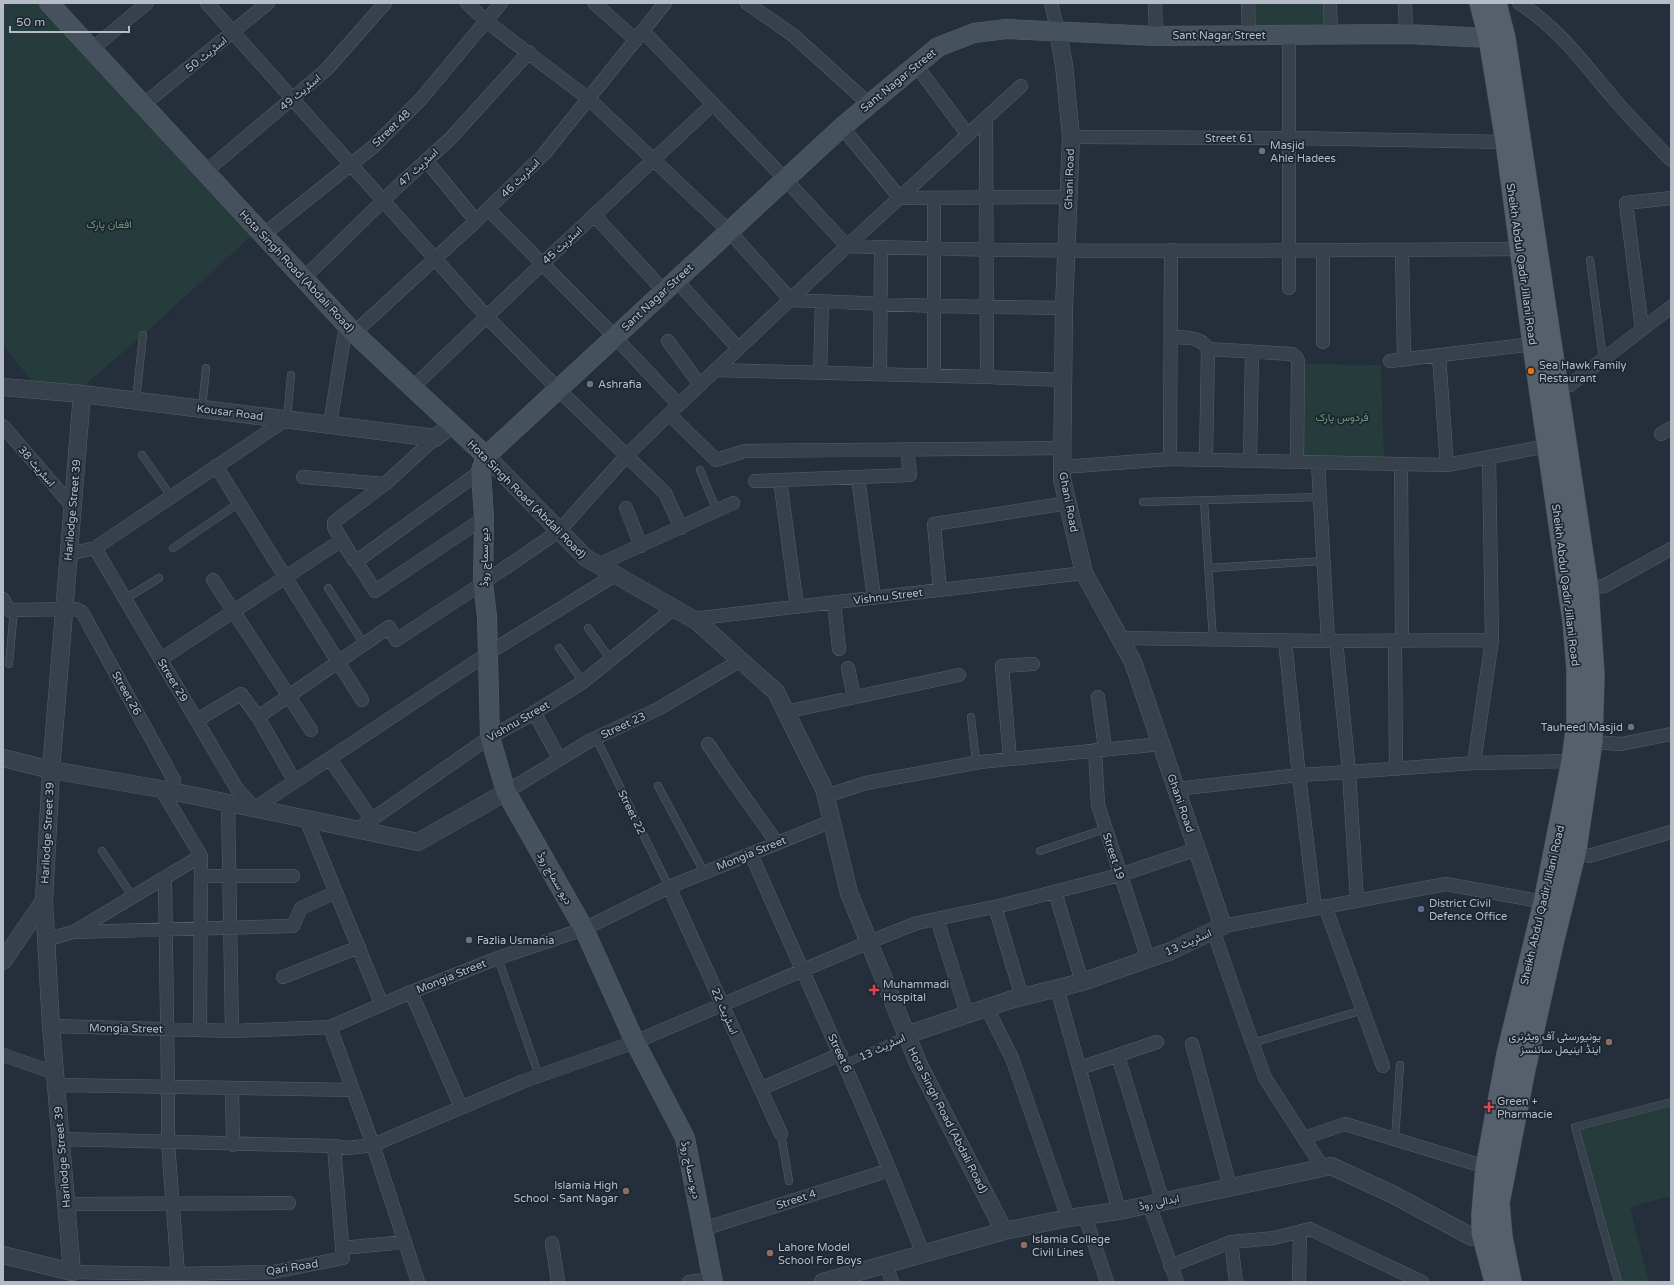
<svg xmlns="http://www.w3.org/2000/svg" width="1674" height="1285" viewBox="0 0 1674 1285" font-family="'Varela Round',Vazirmatn,sans-serif">
<rect width="100%" height="100%" fill="#242f3b"/>
<path fill="#263b3c" d="M3 3H49L258 230 143 335 74 394 39 390 3 345Z
M1248 3H1330L1331 35H1249Z
M1302 364 1381 365 1384 458 1302 459Z
M1671 1102V1196L1630 1207 1649 1282H1618L1575 1127Z"/>
<g fill="none" stroke-linecap="round" stroke-linejoin="round">
<defs>
<path id="service" d="M1590 260 1603 359
M136 400 143 335
M202 409 206 368
M287 419 291 375
M142 455 171 496
M700 470 717 511
M1204 501 1213 640
M1143 502 1320 497
M173 548 239 503
M1209 568 1323 561
M328 588 364 644
M125 599 159 578
M588 628 611 660
M559 648 583 682
M9 664 14 610
M971 717 976 762
M596 738 669 887
M658 786 704 872
M102 851 133 897
M1040 851 1105 829
M498 958 539 1076
M1252 1043 1363 1010
M845 1064 906 1035
M781 1134 789 1181
M1395 1139 1400 1065
M1618 1282 1575 1127 1671 1102"/>
<path id="minor" d="M207 3 487 317 558 389 665 493 681 528
M467 3 486 21 589 99 729 231 791 300 934 306 1064 308
M594 3 636 40
M747 3 794 36 869 104
M1051 3 1058 32
M1155 3 1156 36
M1248 3 1249 35
M1330 3 1331 35
M1405 3 1406 34
M1519 3C1558 27 1585 65 1614 99 1632 120 1652 140 1671 160
M643 31 785 179 847 246C1071 254 1296 250 1520 249
M1289 35V288
M92 49 147 3
M916 65 968 135
M143 105 268 3
M986 119 987 377
M842 127 900 198 1069 197
M1071 137 1289 138 1506 142
M426 160 476 221
M205 172 326 70 385 3
M488 209 615 337 679 405
M594 215 664 291
M263 235 374 146 421 99 501 3
M1402 250 1404 360
M303 279 396 188 451 138 529 52
M676 280 738 348
M1642 329 1626 203 1671 198
M354 333 476 221 544 154 665 3
M1171 337C1184 338 1201 336 1208 349L1206 460
M668 341 700 385
M1323 342V250
M1208 349 1292 354 1296 357 1298 361 1297 462
M1439 356 1447 465
M1390 361 1533 344
M715 370 987 377 1064 380
M820 373 822 301
M880 374 881 248
M934 376V198
M412 388 524 281 713 104
M1559 388 1570 385 1671 307
M669 414 716 460 745 451 1063 448
M330 424 346 325
M3 426 72 506
M1661 434 1671 428
M435 438 385 484 334 522V527L354 560H358L481 471
M1489 457 1548 446
M1170 459 1447 465 1489 457 1492 640 1474 763
M1250 461 1252 352
M1318 463 1328 641
M1401 465 1402 641
M216 466 362 700
M1062 467 1170 459 1171 250
M303 477 385 484
M858 477 874 598
M780 480 797 607
M755 481 910 475 907 449
M626 508 641 546
M95 548 237 789 255 808 487 654 615 575
M68 554 95 548 287 419
M356 561 375 591 484 518
M598 565 733 503
M213 580 311 730
M1588 588 1604 586 1671 549
M940 590 934 524 1068 503
M3 599 9 610 76 609 82 612 174 780 172 791
M834 602 839 649
M692 619 1084 573
M1120 638 1328 641 1492 640
M1285 640 1298 767 1315 908
M1336 641 1349 772 1357 900
M1395 641 1396 769
M161 659 342 540
M848 668 854 697
M1098 697 1105 749
M534 712 559 758
M785 712 959 675
M258 717 389 627 396 640 483 583 559 531 627 455 669 414 847 246 1021 86
M197 720 241 694 258 717 295 782
M1592 742 1621 744 1671 734
M708 744 726 771 777 843
M1095 750 1098 805 1148 959
M330 759 372 820
M1010 759 1002 666 1033 664
M161 789 201 856 200 1030
M1177 789 1299 775 1349 772 1474 763 1572 761
M506 792 591 740 658 709 741 660
M826 796 866 783 980 762 1161 744
M228 803 232 1030
M306 819 382 1005
M358 829 490 737 527 717 583 682 674 608
M1576 850 1589 856 1671 832
M751 854C809 987 871 1118 923 1254
M201 876H293
M165 878 168 1087V1143L178 1274
M669 887 781 1134
M1055 892 1082 982
M1325 906 1383 1066
M995 907 1022 997
M937 919 967 1014
M1223 926 1446 884 1544 902
M1213 930 1246 1025 1265 1078 1323 1168
M74 932 201 856
M46 940 73 932 293 926 301 908 336 892
M283 977 359 947
M1057 988 1119 1211
M411 992 461 1107
M987 1008 1012 1058 1068 1218
M51 1026 235 1031 330 1027 411 992 498 958 584 929 669 887 832 821
M330 1027 373 1145 418 1282
M1192 1044 1230 1187
M3 1055 55 1073
M1118 1056 1163 1202
M1080 1068 1157 1042
M56 1085 353 1090
M232 1088 233 1145
M760 1089 841 1054
M1304 1138 1345 1124 1486 1167
M61 1139 334 1146 347 1148 373 1145 524 1081 635 1042 869 942 917 923 1003 905 1120 875 1197 849
M66 1204 289 1203
M1149 1204 1177 1282
M1085 1216 1107 1282
M703 1229 890 1170
M1231 1242 1236 1282
M552 1243 558 1282
M342 1248 405 1242
M886 1264 892 1282
M1170 1266 1231 1242 1274 1238 1310 1229 1422 1282
M72 1272 178 1274 273 1272 343 1258 334 1146
M689 1282 713 1279
M1299 1282 1300 1232"/>
<path id="tertiary" d="M3 387 82 394 435 438 452 424
M486 456 586 558 698 622 776 692 824 789 849 893 918 1063 1004 1231
M3 758 51 770 161 789 418 842 506 792
M3 961 44 901
M906 1035 1010 1000 1082 982 1171 951 1223 926 1133 662 1084 573 1062 479 1064 308 1071 137 1064 65 1058 32
M3 1255 72 1272 51 1026 44 901 51 770 82 394
M823 1282 1004 1231 1068 1218 1119 1211 1331 1166 1392 1194 1472 1237 1482 1233"/>
<path id="secondary" d="M49 3 354 333 486 456
M713 1282 685 1138 635 1042 584 929 506 792 490 737 487 616 483 583 484 518 481 471 486 456 842 127 938 47 974 33 1006 29 1156 36 1406 34 1489 38"/>
<path id="primary" d="M1480 3 1489 38 1506 142 1533 344 1573 621 1577 669V721L1572 761 1544 902 1507 1054 1486 1167 1482 1214V1233L1495 1282
M1496 3 1505 38 1588 588 1594 675 1592 742 1576 850 1554 939 1525 1069 1499 1203 1502 1237 1511 1282"/>
</defs>
<use href="#service" stroke="#555f69" stroke-width="8"/>
<use href="#minor" stroke="#555f69" stroke-width="14"/>
<use href="#tertiary" stroke="#555f69" stroke-width="18"/>
<use href="#secondary" stroke="#555f69" stroke-width="20"/>
<use href="#primary" stroke="#404a54" stroke-width="22"/>
<use href="#service" stroke="#37414c" stroke-width="7"/>
<use href="#minor" stroke="#37414c" stroke-width="13"/>
<use href="#tertiary" stroke="#37414c" stroke-width="17"/>
<use href="#secondary" stroke="#46515e" stroke-width="19"/>
<use href="#primary" stroke="#55606c" stroke-width="21"/>
</g>
<g fill="#6b7280" stroke="#1d2630" stroke-width="1.5">
<circle cx="1262" cy="151" r="4"/>
<circle cx="590" cy="384" r="4"/>
<circle cx="1631" cy="727" r="4"/>
<circle cx="469" cy="940" r="4"/>
</g>
<circle fill="#e8710a" stroke="#1d2630" stroke-width="1.5" cx="1531" cy="371" r="4"/>
<circle fill="#5c6f8a" stroke="#1d2630" stroke-width="1.5" cx="1421" cy="909" r="4"/>
<g fill="#e0444e" stroke="#1d2630" stroke-width="1.5">
<path d="M872 984h4v4h4v4h-4v4h-4v-4h-4v-4h4z"/>
<path d="M1487 1101h4v4h4v4h-4v4h-4v-4h-4v-4h4z"/>
</g>
<g fill="#8d6e63" stroke="#1d2630" stroke-width="1.5">
<circle cx="1609" cy="1042" r="4"/>
<circle cx="626" cy="1191" r="4"/>
<circle cx="1024" cy="1245" r="4"/>
<circle cx="770" cy="1253" r="4"/>
</g>
<g text-anchor="middle" stroke-width="3.5" stroke-linejoin="round" paint-order="stroke">
<g font-size="11" fill="#b3bcc7" stroke="#1d2630">
<text x="1219" y="39">Sant Nagar Street</text>
<text transform="translate(206 54) rotate(-39)" y="4">اسٹریٹ 50</text>
<text transform="translate(898 80) rotate(-39)" y="4">Sant Nagar Street</text>
<text transform="translate(300 92) rotate(-40)" y="4">اسٹریٹ 49</text>
<text transform="translate(391 128) rotate(-44)" y="4">Street 48</text>
<text x="1229" y="142">Street 61</text>
<text transform="translate(418 167) rotate(-43)" y="4">اسٹریٹ 47</text>
<text transform="translate(520 178) rotate(-45)" y="4">اسٹریٹ 46</text>
<text transform="translate(1069 179) rotate(-88)" y="4">Ghani Road</text>
<text transform="translate(562 245) rotate(-43)" y="4">اسٹریٹ 45</text>
<text transform="translate(1522 264) rotate(82)" y="4">Sheikh Abdul Qadir Jillani Road</text>
<text transform="translate(297 271) rotate(47)" y="4">Hota Singh Road (Abdali Road)</text>
<text transform="translate(657 297) rotate(-43)" y="4">Sant Nagar Street</text>
<text transform="translate(230 412) rotate(7)" y="4">Kousar Road</text>
<text transform="translate(37 466) rotate(49)" y="4">اسٹریٹ 38</text>
<text transform="translate(527 499) rotate(45)" y="4">Hota Singh Road (Abdali Road)</text>
<text transform="translate(1069 502) rotate(79)" y="4">Ghani Road</text>
<text transform="translate(72 510) rotate(-85)" y="4">Harilodge Street 39</text>
<text transform="translate(484 557) rotate(-90)" y="4">دیو سماج روڈ</text>
<text transform="translate(1566 585) rotate(83)" y="4">Sheikh Abdul Qadir Jillani Road</text>
<text transform="translate(888 596) rotate(-7)" y="4">Vishnu Street</text>
<text transform="translate(173 680) rotate(59)" y="4">Street 29</text>
<text transform="translate(127 693) rotate(61)" y="4">Street 26</text>
<text transform="translate(518 721) rotate(-30)" y="4">Vishnu Street</text>
<text transform="translate(623 725) rotate(-25)" y="4">Street 23</text>
<text transform="translate(1181 803) rotate(71)" y="4">Ghani Road</text>
<text transform="translate(632 812) rotate(64)" y="4">Street 22</text>
<text transform="translate(47 833) rotate(-87)" y="4">Harilodge Street 39</text>
<text transform="translate(751 853) rotate(-22)" y="4">Mongia Street</text>
<text transform="translate(1114 856) rotate(72)" y="4">Street 19</text>
<text transform="translate(555 878) rotate(60)" y="4">دیو سماج روڈ</text>
<text transform="translate(1542 905) rotate(-77)" y="4">Sheikh Abdul Qadir Jillani Road</text>
<text transform="translate(1188 942) rotate(-24)" y="4">اسٹریٹ 13</text>
<text transform="translate(451 976) rotate(-22)" y="4">Mongia Street</text>
<text transform="translate(725 1011) rotate(66)" y="4">اسٹریٹ 22</text>
<text transform="translate(126 1028) rotate(1)" y="4">Mongia Street</text>
<text transform="translate(882 1047) rotate(-25)" y="4">اسٹریٹ 13</text>
<text transform="translate(840 1053) rotate(65)" y="4">Street 6</text>
<text transform="translate(948 1120) rotate(63)" y="4">Hota Singh Road (Abdali Road)</text>
<text transform="translate(62 1157) rotate(-95)" y="4">Harilodge Street 39</text>
<text transform="translate(691 1170) rotate(78)" y="4">دیو سماج روڈ</text>
<text transform="translate(796 1199) rotate(-18)" y="4">Street 4</text>
<text transform="translate(1159 1202) rotate(-12)" y="4">ابدالی روڈ</text>
<text transform="translate(292 1267) rotate(-9)" y="4">Qari Road</text>
</g>
<g font-size="11" fill="#b3bcc7" stroke="#1d2630" text-anchor="start">
<text x="1270" y="149">Masjid<tspan x="1270" dy="13">Ahle Hadees</tspan></text>
<text x="1539" y="369">Sea Hawk Family<tspan x="1539" dy="13">Restaurant</tspan></text>
<text x="598" y="388">Ashrafia</text>
<text x="1623" y="731" text-anchor="end">Tauheed Masjid</text>
<text x="1429" y="907">District Civil<tspan x="1429" dy="13">Defence Office</tspan></text>
<text x="477" y="944">Fazlia Usmania</text>
<text x="883" y="988">Muhammadi<tspan x="883" dy="13">Hospital</tspan></text>
<text x="1601" y="1040" text-anchor="end">یونیورسٹی آف ویٹرنری<tspan x="1601" dy="13">اینڈ اینیمل سائنسز</tspan></text>
<text x="1497" y="1105">Green +<tspan x="1497" dy="13">Pharmacie</tspan></text>
<text x="618" y="1189" text-anchor="end">Islamia High<tspan x="618" dy="13">School - Sant Nagar</tspan></text>
<text x="1032" y="1243">Islamia College<tspan x="1032" dy="13">Civil Lines</tspan></text>
<text x="778" y="1251">Lahore Model<tspan x="778" dy="13">School For Boys</tspan></text>
</g>
<g font-size="11" fill="#6b9772" stroke="#1d2630">
<text x="109" y="228">افغان پارک</text>
<text x="1342" y="421">فردوس پارک</text>
</g>
</g>
<rect width="1674" height="1285" fill="none" stroke="#b3bcc7" stroke-width="8"/>
<path d="M10 26v6h119v-6" fill="none" stroke="#b3bcc7" stroke-width="2"/>
<text x="16" y="26" font-size="12" fill="#b3bcc7" stroke="#1d2630" stroke-width="3" paint-order="stroke">50 m</text>
</svg>
